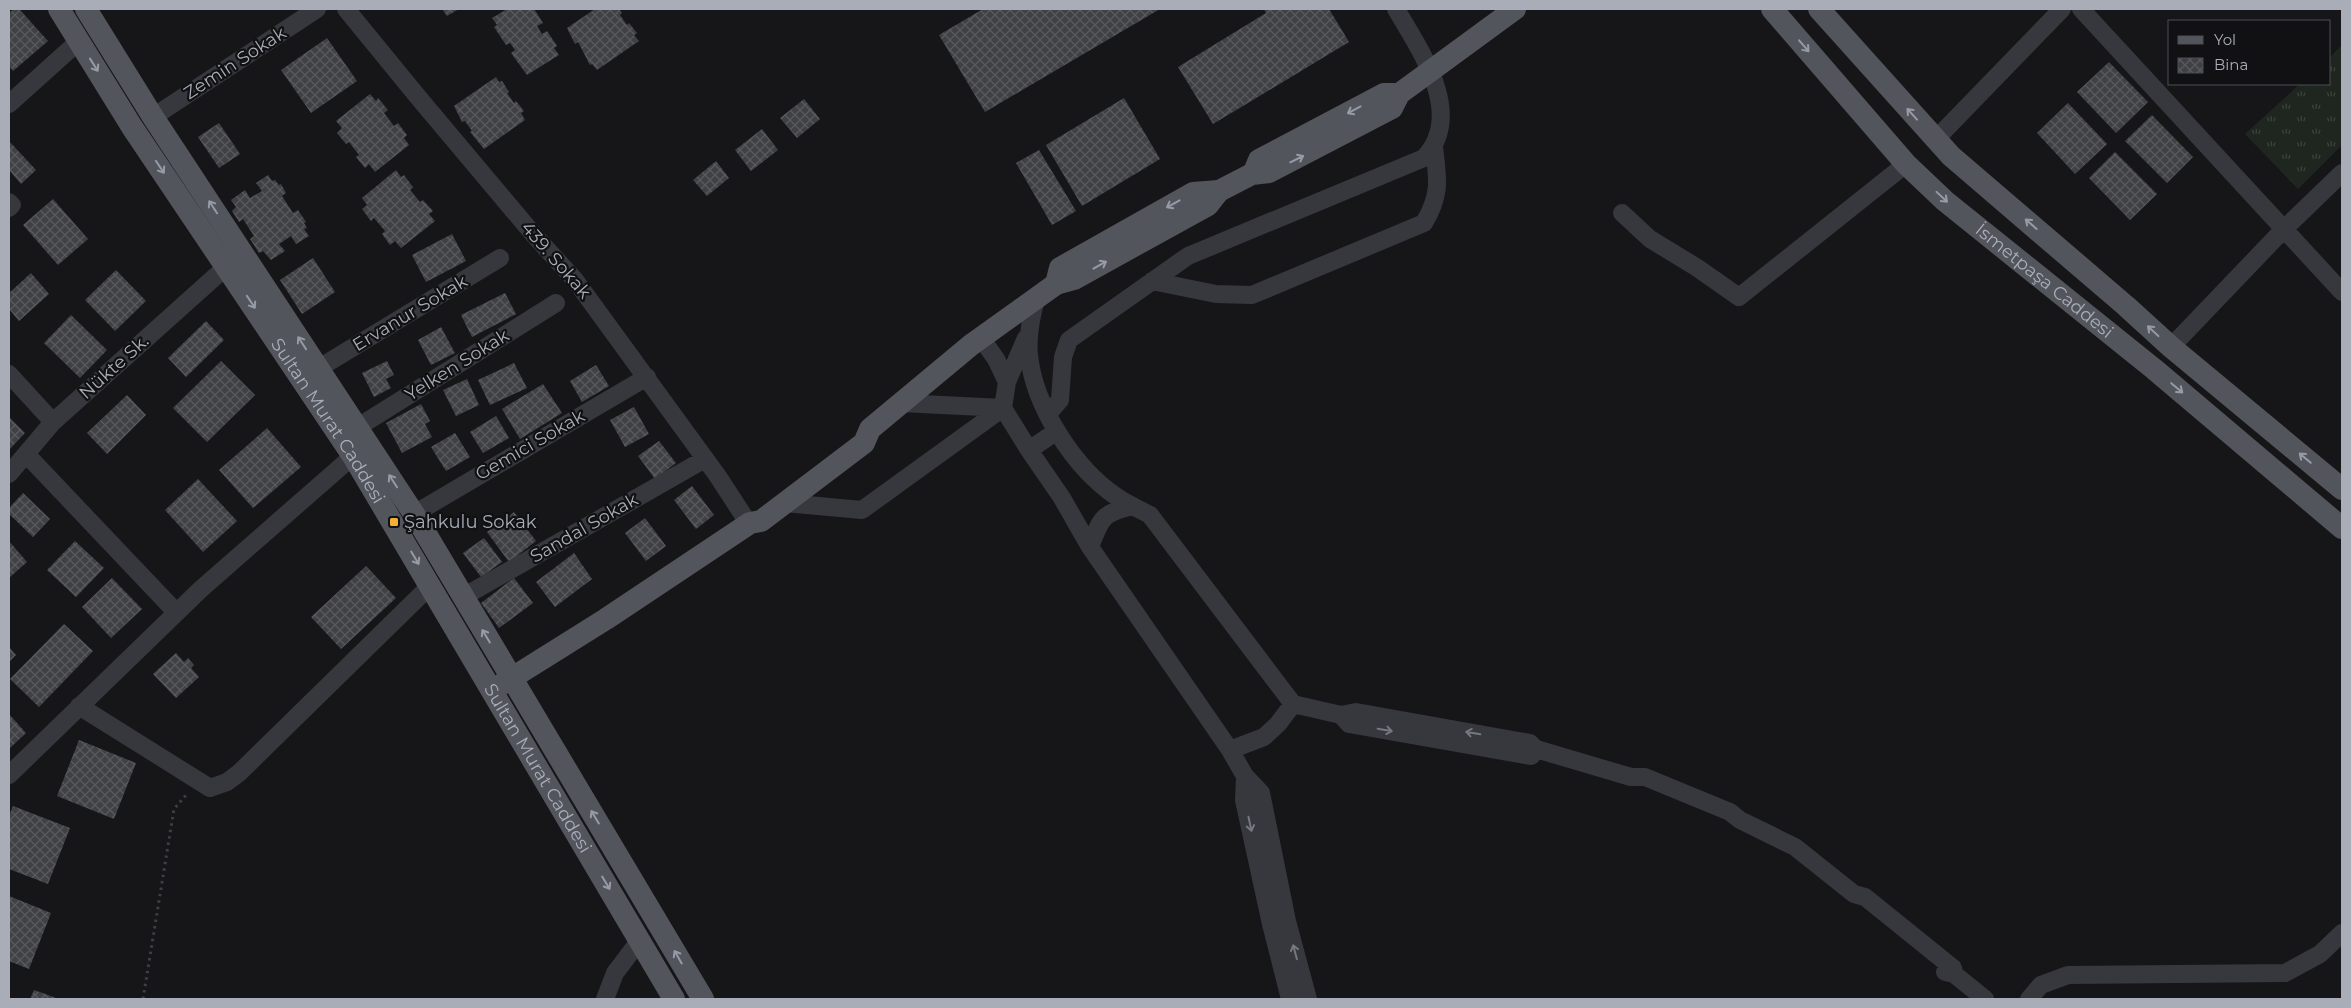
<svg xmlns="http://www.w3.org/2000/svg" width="2351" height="1008" viewBox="0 0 2351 1008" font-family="Montserrat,sans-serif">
<defs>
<pattern id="grass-tufts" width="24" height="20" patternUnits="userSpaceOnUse" patternTransform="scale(1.25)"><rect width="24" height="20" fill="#1e261f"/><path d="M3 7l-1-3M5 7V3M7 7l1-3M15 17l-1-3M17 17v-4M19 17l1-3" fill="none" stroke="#3c433d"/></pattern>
<pattern id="building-cross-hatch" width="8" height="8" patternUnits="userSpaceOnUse" patternTransform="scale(1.25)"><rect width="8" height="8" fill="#404145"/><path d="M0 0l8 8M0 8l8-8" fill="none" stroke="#595a5e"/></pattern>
</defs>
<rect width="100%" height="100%" fill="#161618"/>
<path fill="url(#grass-tufts)" d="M2342 45V145L2298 189 2245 134 2300 84H2330V57Z"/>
<path fill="url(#building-cross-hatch)" d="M14 9H19L48 41 13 71 9 66V13Z
M442 9H459L447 16Z
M507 9H534L543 23 537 26 542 34 547 31 557 46 554 48 559 55 527 75 511 53 515 50 510 43 506 45 494 27 497 25 492 18Z
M595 9H619L622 13 620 15 627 25 629 23 637 33 634 35 639 41 597 70 592 64 590 65 578 42 575 44 567 28Z
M983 9H1160L985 112 939 35Z
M1264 9H1329L1349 42 1213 124 1178 67 1266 13Z
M327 38 357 81 311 113 281 70Z
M2109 62 2148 102 2116 133 2077 92Z
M496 77 499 82 502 81 509 92 507 93 514 103 516 101 524 111 521 113 525 120 484 149 470 132 472 131 465 121 462 122 454 106Z
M370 94 376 101 378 98 388 110 384 113 394 126 398 123 407 135 404 138 409 145 375 172 369 164 365 168 356 157 359 155 349 142 346 144 337 133 342 128 336 121Z
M1124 98 1160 159 1082 206 1046 145Z
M804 99 820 119 797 138 780 118Z
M2068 103 2107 144 2075 174 2037 133Z
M2152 115 2193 157 2167 183 2125 141Z
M219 123 240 154 219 168 198 137Z
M762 129 778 150 751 171 735 150Z
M9 141 36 170 21 184 9 170Z
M1039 150 1076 211 1052 225 1016 163Z
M2115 152 2157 194 2130 220 2089 178Z
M716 161 729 178 707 196 693 180Z
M396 170 401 177 404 175 413 187 410 190 420 202 423 200 433 211 429 214 435 221 401 248 395 241 390 245 382 234 385 231 374 218 371 221 362 209 367 205 362 198Z
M268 175 272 181 275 180 279 185 281 184 286 193 282 196 293 213 298 210 306 222 304 223 307 228 304 229 309 236 296 244 291 236 279 244 285 251 271 260 263 251 259 253 250 239 254 236 243 219 239 222 232 211 236 207 231 200 245 190 250 198 262 191 256 183Z
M53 199 88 239 58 265 23 225Z
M452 234 466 261 426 282 412 255Z
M313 258 335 292 302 314 280 280Z
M116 270 146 301 115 331 85 300Z
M31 273 49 294 19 321 9 309V293Z
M505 293 516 314 472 337 461 315Z
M71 315 107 350 80 378 44 343Z
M206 321 224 340 186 377 168 358Z
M441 327 455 353 431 365 418 340Z
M221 361 255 395 207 442 173 408Z
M387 361 394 375 386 379 391 388 374 397 362 373Z
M514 363 527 388 490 405 478 380Z
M596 365 609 386 582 402 570 381Z
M467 379 479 405 456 416 443 390Z
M543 384 562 413 520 439 502 409Z
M127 395 146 415 107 454 87 433Z
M421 404 430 421 425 424 432 437 402 453 386 423Z
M634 407 649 434 625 447 610 420Z
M496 416 509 438 483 453 470 432Z
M9 417 25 433 9 450Z
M267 428 301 467 253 508 219 470Z
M455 433 470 457 446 471 431 447Z
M659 441 676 463 655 479 638 456Z
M198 479 237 521 203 552 165 510Z
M692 486 714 515 696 529 674 500Z
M23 493 50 519 33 537 9 514V508Z
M514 512 536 541 509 562 487 532Z
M645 518 666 546 646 561 625 533Z
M484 538 502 562 481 577 463 553Z
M9 541 27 562 9 578Z
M75 541 104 568 76 597 47 570Z
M574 553 592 579 555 607 536 582Z
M366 566 396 598 341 649 311 617Z
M112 578 142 609 111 638 82 607Z
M514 578 533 603 499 628 481 603Z
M64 624 93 651 39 707 10 679Z
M9 647 16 655 9 662Z
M176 653 184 662 188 658 194 665 191 668 199 677 176 698 153 674Z
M9 714 26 733 9 749Z
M79 740 136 763 114 819 57 796Z
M13 806 70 828 48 884 9 869V816Z
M9 896 51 913 29 969 9 961Z
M34 990 59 999H30Z"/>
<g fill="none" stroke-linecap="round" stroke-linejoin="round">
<path stroke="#3d3f44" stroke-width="3" stroke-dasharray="2.5 4" stroke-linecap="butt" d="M143 999 174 809 187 794"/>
<path stroke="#37383d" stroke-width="18" d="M346 9 418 97 534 235 575 280 717 475 749 524
M2081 9 2342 292
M9 104 79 41
M153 117 317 9
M1935 140 2062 9
M9 202 12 205 9 208
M1622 213 1650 239 1696 267 1739 297 1906 164
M1152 281 1216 294 1252 295 1424 223C1441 195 1438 179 1434 147
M1036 299C1031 317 1027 336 1029 355 1034 406 1074 468 1117 497 1127 504 1139 509 1150 515L1293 704 1341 715 1356 712 1530 743 1536 749 1631 777H1645L1730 812 1740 820 1795 847 1854 894 1865 897 1953 968 1954 974
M981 338 996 359 1007 382
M2171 347 2284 229 2342 173
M319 368 500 258
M9 374 53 422
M901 403 1003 408 1029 450 1057 431
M1048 414 1060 400 1063 357 1069 340 1188 256 1424 158C1466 114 1419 49 1396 9
M358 427 556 303
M1029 450 1062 498 1090 547
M26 454 176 612
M9 474 53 422 227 266
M785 503 862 510 1003 408 1007 382 1026 338
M1133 506C1102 513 1101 518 1090 547L1230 750
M414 514 647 377
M463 597 705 459
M1293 704 1278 724 1264 737 1230 750 1245 776 1261 793 1287 921 1308 999
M79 706 210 788 227 782 239 773 431 585
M1341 715 1349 724 1531 756 1534 752
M9 775 201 589 353 456
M1245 776 1244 800 1271 924 1290 999
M1945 972 1954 974 1985 999
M605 999 615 973 640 940
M2029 999 2041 985 2068 975 2285 973 2320 954 2342 933"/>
<g stroke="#53555c" stroke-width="22">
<path id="s1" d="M59 9 132 127 353 456 674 999"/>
<path d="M86 9 153 117 414 514 703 999"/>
<path id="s2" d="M1772 9 1906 164 1945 201 2154 369 2342 528"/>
<path d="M1819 9 1951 156 2126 306 2171 347 2342 489"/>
<path d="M1256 167 1259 160 1384 94H1399"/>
<path d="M1056 284 1060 268 1193 193 1219 191 1252 174 1269 172 1392 108 1399 94 1515 9"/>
<path d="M499 686 606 619 750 523 761 521 864 443 870 429 971 345 1056 284 1074 279 1208 205 1219 191"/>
</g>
</g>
<defs><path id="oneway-shaft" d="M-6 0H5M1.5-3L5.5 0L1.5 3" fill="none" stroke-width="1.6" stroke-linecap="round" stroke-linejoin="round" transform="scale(1.25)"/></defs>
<g stroke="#979ba6">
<use href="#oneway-shaft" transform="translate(1804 46) rotate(49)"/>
<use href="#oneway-shaft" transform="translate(94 65) rotate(58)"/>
<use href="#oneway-shaft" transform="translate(1354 110) rotate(152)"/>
<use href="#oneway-shaft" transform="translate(1912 114) rotate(-132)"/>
<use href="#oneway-shaft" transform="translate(1297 159) rotate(-26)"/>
<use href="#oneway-shaft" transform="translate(160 167) rotate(56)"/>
<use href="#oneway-shaft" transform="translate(1942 197) rotate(43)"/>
<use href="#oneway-shaft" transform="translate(1173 204) rotate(151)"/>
<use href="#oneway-shaft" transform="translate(213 207) rotate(-123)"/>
<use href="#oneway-shaft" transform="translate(2031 224) rotate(-139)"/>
<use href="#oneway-shaft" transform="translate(1100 265) rotate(-29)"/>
<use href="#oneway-shaft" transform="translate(251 302) rotate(56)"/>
<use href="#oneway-shaft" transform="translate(2153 331) rotate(-137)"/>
<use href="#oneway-shaft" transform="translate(302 343) rotate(-123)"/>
<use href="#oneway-shaft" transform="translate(2177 388) rotate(40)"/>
<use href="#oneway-shaft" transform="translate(2305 458) rotate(-140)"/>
<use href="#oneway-shaft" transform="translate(393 481) rotate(-123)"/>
<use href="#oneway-shaft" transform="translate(415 558) rotate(59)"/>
<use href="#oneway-shaft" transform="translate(486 636) rotate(-121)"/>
<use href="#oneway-shaft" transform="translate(595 817) rotate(-121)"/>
<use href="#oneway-shaft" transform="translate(606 883) rotate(59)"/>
<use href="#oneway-shaft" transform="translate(678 957) rotate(-120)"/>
</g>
<g stroke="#757881">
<use href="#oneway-shaft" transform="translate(1385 730) rotate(10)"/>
<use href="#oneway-shaft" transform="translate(1473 733) rotate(-170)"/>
<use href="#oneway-shaft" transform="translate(1250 824) rotate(78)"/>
<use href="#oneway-shaft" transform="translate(1295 952) rotate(-105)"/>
</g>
<rect fill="#f2b134" stroke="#111113" stroke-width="2" x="389" y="517" width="10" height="10" rx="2.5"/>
<g text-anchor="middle" stroke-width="4.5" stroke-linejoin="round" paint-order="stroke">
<g font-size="18" fill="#a8adb8" stroke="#111113">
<text transform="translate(235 63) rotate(-33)" y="6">Zemin Sokak</text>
<text transform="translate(556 260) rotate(49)" y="6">439. Sokak</text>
<text dy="6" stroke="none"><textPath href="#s2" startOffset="386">İsmetpaşa Caddesi</textPath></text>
<text transform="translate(410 313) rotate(-31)" y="6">Ervanur Sokak</text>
<text transform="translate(457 365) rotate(-32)" y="6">Yelken Sokak</text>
<text transform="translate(114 367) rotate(-42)" y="6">Nükte Sk.</text>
<text dy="6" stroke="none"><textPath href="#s1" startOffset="492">Sultan Murat Caddesi</textPath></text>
<text transform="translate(530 445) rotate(-30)" y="6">Gemici Sokak</text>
<text transform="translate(584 528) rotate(-30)" y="6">Sandal Sokak</text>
<text dy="6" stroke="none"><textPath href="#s1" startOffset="898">Sultan Murat Caddesi</textPath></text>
</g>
<g font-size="18" fill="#a8adb8" stroke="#111113" text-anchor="start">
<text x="404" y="528">Şahkulu Sokak</text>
</g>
</g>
<rect width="2351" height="1008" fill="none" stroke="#a8adb8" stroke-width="20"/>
<rect x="2168" y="20" width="162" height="65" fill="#111113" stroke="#4d4f55"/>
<rect x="2178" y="36" width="25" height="8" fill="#53555c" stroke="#4d4f55"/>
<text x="2214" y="45" font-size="15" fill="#a8adb8">Yol</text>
<rect x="2178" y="58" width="25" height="15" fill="url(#building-cross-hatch)" stroke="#4d4f55"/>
<text x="2214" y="70" font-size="15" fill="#a8adb8">Bina</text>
</svg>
